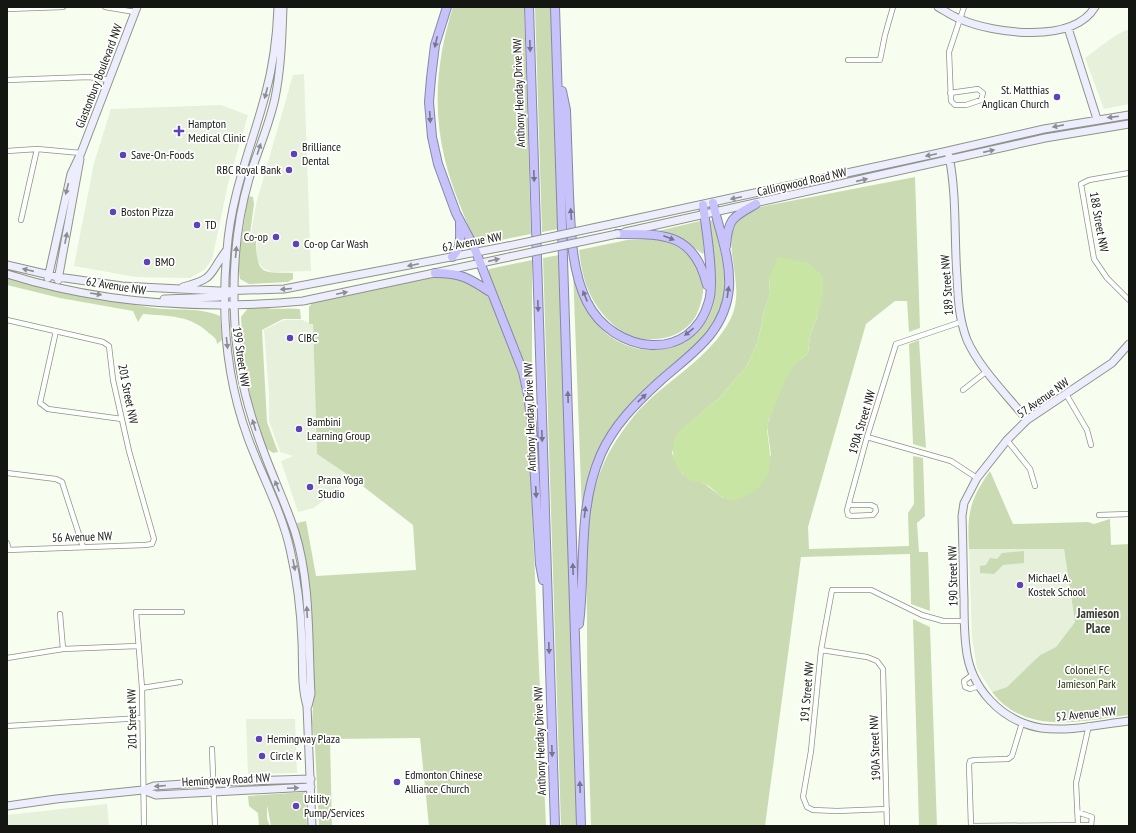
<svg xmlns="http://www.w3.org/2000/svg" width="1136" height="833" viewBox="0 0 1136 833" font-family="'PT Sans Narrow',sans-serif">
<rect width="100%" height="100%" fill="#f7feef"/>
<path fill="#e6f0db" d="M1126 30 1129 31V104L1104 109 1085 58 1113 37Z
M304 74 311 271 271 272 263 268 257 261V239L250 240 256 204 293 75Z
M221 105 248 115 228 184 212 260 204 270 190 278 136 277 74 266 94 163 111 109Z
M284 320H302L313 324 317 454 351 477 314 508 298 512 281 461 293 456 280 452 269 421V393L264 330Z
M969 549H1064L1075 622 1056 647 1040 655 1007 687 992 692 977 668 972 638Z
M246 719H295L297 773 248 774Z
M107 804 109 826H7V815Z"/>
<path fill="#cadbb4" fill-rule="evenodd" d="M453 7H524L531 234 476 245C465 217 452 189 445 160 432 108 437 57 453 7Z
M535 7H551L558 229 542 232Z
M915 177 920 328 909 332 907 301H895L866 324 808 527 809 549 909 546 908 513 914 504 913 456 923 458 925 516 917 523 919 552H928L930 611 911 604 910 554 801 557 765 826H591C589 759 587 693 587 626 587 565 580 498 614 444 620 435 627 424 634 416 663 381 710 360 731 318 751 277 704 225 760 207ZM769 278 818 315 810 336 808 353 793 366 780 387 767 426 771 455 723 498 705 484 682 474 672 453 678 433 720 397 747 366 758 341 764 311 770 294Z
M248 196 253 197 254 204 249 241H256C257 276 262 272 293 273V279L288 282 249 284 240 279 238 264Z
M713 220C716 226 717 235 718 241 726 274 729 292 716 324L609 437 582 511 573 270C580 293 587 318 607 334 643 363 699 352 713 306 720 283 711 247 709 224V221Z
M700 221 702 224 704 252 703 254 678 236 658 231Z
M650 239C656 240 662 240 668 242 692 249 708 274 702 298 700 307 697 316 691 323 682 333 670 338 656 339 620 344 590 306 583 274 581 266 580 258 579 250L627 240Z
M559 255 577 826H561L543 258Z
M532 260V410L489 275V269Z
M451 275 480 289 490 299 518 371 528 418 546 826H429L420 738 330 739 332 826H319L315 747 312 723 314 687 306 567 297 523 306 521 316 576 416 570 413 525 351 477 317 454 313 324H309V307L313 302 438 276Z
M7 278C56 290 104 300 154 308 176 311 200 307 220 316L222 340 217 344C217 339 214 337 210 334 191 315 168 316 143 314L138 322 133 311 60 298 7 285Z
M264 307C276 311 287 307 300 309L301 319H283L262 330 267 422 278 452 273 453 266 448 250 398 243 352 241 317 248 308Z
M919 340 926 448 913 444 909 344Z
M990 471 1013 524 1088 522 1094 524 1110 519 1111 545 1129 544V715C1081 721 1026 736 992 692L1007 687 1040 655 1056 647 1075 622 1064 549H969C967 514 969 501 990 471Z
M1024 551V563L1003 565 994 574 980 573V566L986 565 990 558 997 559 1002 553Z
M913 619 930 627 937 826H919Z
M305 792 307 826H271L267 805V819L270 826H259L258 813 249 806 248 796Z"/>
<path fill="#c9e5a4" d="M778 257 808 263 823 276V293L818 315 810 336 808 353C784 373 785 381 774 408 772 414 767 422 767 428 768 444 775 467 764 481 756 492 735 506 722 497 716 493 712 487 705 484 702 482 697 482 693 481 674 473 668 451 677 433L720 397 747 366 758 341 764 311 770 294 769 278Z"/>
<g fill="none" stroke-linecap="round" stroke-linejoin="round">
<defs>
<path id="street" d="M105 7 135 12
M7 9 63 7
M848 60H880L885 35 893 7
M7 80 89 77 109 80
M950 93 978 89 983 93 981 100 966 105H955L951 101 949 52 964 7
M7 151 37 149 81 153
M1129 173 1089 180 1081 184 1094 259 1107 278 1129 300
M21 220 37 149
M7 320 103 342 109 346 113 380 129 451 154 539 152 544 145 545 7 550
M56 331 40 403 48 409 122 419
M963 390 987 371
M1066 394 1087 430 1091 445
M867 437 951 461 977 478
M1007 440 1030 469 1035 486
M7 473 56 479 62 482 83 547
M849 505H871L875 507 876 511 873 515 851 516 848 515 847 510 867 437 896 344 961 322
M1099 515 1129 514
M7 543 9 550
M60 614 63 649
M821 650 867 657 877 661 883 669 887 826
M7 658 63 649 137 646
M972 675 964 681 965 687 970 689 979 686
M142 688 180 682
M7 726 142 718
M212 749 215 826
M887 809 837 811 813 810 807 807 803 797 811 751 821 650 832 590H871L922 615 943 621H965
M1078 824 1076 783 1089 725
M144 826 142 688 136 612H182
M971 826 969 765 970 761 975 760 1008 759 1012 756 1022 723
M973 826 1091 825 1092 817 1077 812"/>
<path id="secondary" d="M278 7C277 37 273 67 265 96 251 148 231 195 227 250 221 313 226 378 248 438 261 474 282 512 290 549 297 579 301 611 302 642 303 663 301 686 307 706L312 826
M283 7C282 37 281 69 275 98 269 126 257 152 249 179 235 227 232 277 235 326 237 362 245 399 257 433 268 467 284 499 295 532 311 583 308 641 311 694L308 706
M938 7C945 11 952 16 960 19 994 34 1073 44 1095 7
M1068 28 1097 119
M949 156C957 196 954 237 957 277 958 299 959 319 967 340 980 369 1007 395 1027 420
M616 223 939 153 1044 129 1129 115
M625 232 1045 138 1129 124
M7 265 58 277 122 286 219 291 284 289 508 246
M7 274C102 304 205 310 303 301L509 257
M48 278 71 174 81 153 137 7
M58 280 80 159
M183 287C216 278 208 275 226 251
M164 299 219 297 229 294
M1129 344 1112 363 1027 420 1007 440 977 478 964 503 962 516C963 544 963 571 964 599 964 615 964 631 966 647 970 688 1001 721 1041 728 1068 732 1102 724 1129 721
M143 790 156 795 311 787
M7 806 56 799 143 790 154 786 213 782 311 779"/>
<path id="highway" d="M447 7 435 45 431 78 429 102 432 137 438 164 456 213 474 247 523 372 528 395 532 426 540 564 543 580
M529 7 555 826
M555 7 581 826
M562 91 566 110C567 138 568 167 569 195 571 230 571 270 587 302 613 354 692 365 709 301 715 281 706 227 703 205
M617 234C663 234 694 232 707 285
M726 246C728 218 733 217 756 204
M452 257C462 248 460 236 460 223
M435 273C461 273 469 278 490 292
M579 624C586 566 577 509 601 454 614 425 636 403 659 382 690 354 725 334 729 288 731 259 719 230 713 203"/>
</defs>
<use href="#street" stroke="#8e9487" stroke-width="6"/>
<use href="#secondary" stroke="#8e9487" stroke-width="9"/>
<use href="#highway" stroke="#8886a8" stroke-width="10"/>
<use href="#street" stroke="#fff" stroke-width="4.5"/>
<use href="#secondary" stroke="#eeedfe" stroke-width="7"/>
<use href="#highway" stroke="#c7c3fa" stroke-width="8"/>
<defs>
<path id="secondary-bridge" d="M508 246 616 223
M509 257 617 234"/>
</defs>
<use href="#secondary-bridge" stroke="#8e9487" stroke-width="9" stroke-linecap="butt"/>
<use href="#secondary-bridge" stroke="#eeedfe" stroke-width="7"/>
</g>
<defs><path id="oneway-solid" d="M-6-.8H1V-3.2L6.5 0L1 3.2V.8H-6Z"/></defs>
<g fill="#767591">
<use href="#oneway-solid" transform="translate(436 42) rotate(103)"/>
<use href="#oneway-solid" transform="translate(530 46) rotate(88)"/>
<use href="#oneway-solid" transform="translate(430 117) rotate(86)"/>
<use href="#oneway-solid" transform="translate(534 176) rotate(88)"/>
<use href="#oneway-solid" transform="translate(571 214) rotate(-94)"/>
<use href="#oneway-solid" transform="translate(669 238) rotate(21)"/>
<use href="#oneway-solid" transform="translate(728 292) rotate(-82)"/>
<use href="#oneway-solid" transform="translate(585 296) rotate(-112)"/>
<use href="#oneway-solid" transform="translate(538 306) rotate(88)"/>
<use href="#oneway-solid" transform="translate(689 332) rotate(141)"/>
<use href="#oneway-solid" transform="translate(568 397) rotate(-92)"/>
<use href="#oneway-solid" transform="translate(642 398) rotate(-43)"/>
<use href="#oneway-solid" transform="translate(542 436) rotate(88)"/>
<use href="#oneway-solid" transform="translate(536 492) rotate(87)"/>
<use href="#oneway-solid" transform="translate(585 512) rotate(-83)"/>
<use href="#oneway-solid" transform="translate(573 569) rotate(-92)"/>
<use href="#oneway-solid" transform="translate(549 648) rotate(88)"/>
<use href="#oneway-solid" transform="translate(552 751) rotate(88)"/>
<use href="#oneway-solid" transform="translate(580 787) rotate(-92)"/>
</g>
<g fill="#8c8c93">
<use href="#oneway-solid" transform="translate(266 93) rotate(105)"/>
<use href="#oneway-solid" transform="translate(1113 117) rotate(173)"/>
<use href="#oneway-solid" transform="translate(1058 126) rotate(169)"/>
<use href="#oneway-solid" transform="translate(259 149) rotate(-72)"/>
<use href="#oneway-solid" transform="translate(989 151) rotate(-13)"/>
<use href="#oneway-solid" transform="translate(931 155) rotate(168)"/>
<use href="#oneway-solid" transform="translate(862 180) rotate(-13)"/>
<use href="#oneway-solid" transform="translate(67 189) rotate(104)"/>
<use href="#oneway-solid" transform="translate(736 198) rotate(168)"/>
<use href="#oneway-solid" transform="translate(66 238) rotate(-79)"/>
<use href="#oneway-solid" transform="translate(236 252) rotate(-85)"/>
<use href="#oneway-solid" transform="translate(494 260) rotate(-13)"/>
<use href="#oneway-solid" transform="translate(413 265) rotate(168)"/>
<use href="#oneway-solid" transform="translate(28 270) rotate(-167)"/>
<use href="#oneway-solid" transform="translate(286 289) rotate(175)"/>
<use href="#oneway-solid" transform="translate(342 293) rotate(-12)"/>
<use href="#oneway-solid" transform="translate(96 294) rotate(9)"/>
<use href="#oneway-solid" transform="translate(227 343) rotate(84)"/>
<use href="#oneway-solid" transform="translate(254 425) rotate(-107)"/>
<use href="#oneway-solid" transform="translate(277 486) rotate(-112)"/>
<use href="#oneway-solid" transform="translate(294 565) rotate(79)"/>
<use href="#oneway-solid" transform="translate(307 612) rotate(-93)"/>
<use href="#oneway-solid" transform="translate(160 786) rotate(175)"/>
<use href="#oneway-solid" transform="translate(293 788) rotate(-3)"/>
</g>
<g fill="#5d42ba" stroke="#fff" stroke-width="1.5">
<circle cx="1057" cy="97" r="4"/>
<path d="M177 125h4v4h4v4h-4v4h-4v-4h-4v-4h4z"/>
<circle cx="294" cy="154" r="4"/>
<circle cx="123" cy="155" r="4"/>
<circle cx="289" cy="170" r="4"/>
<circle cx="113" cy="212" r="4"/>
<circle cx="197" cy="225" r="4"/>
<circle cx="276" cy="237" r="4"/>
<circle cx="296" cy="244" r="4"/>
<circle cx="147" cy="262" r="4"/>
<circle cx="290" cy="338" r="4"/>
<circle cx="299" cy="429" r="4"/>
<circle cx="310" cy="487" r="4"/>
<circle cx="1020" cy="585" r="4"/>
<circle cx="259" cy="739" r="4"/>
<circle cx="262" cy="756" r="4"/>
<circle cx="397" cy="782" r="4"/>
<circle cx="296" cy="806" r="4"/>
</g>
<g text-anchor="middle" stroke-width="3.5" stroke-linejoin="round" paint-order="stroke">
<g font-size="12" fill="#141611" stroke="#fff">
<text transform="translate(99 76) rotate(-69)" y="4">Glastonbury Boulevard NW</text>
<text transform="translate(519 93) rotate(-92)" y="4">Anthony Henday Drive NW</text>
<text transform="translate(802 182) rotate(-13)" y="4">Callingwood Road NW</text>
<text transform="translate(1099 222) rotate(80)" y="4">188 Street NW</text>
<text transform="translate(472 242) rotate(-11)" y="4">62 Avenue NW</text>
<text transform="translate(947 285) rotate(-94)" y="4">189 Street NW</text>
<text transform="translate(116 286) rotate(9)" y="4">62 Avenue NW</text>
<text transform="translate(241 357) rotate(82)" y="4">199 Street NW</text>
<text transform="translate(128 394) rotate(79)" y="4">201 Street NW</text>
<text transform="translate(1043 398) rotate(-35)" y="4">57 Avenue NW</text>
<text transform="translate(530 417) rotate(-92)" y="4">Anthony Henday Drive NW</text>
<text transform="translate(862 422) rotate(-73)" y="4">190A Street NW</text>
<text transform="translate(82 537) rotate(-2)" y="4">56 Avenue NW</text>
<text transform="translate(953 576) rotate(-91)" y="4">190 Street NW</text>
<text transform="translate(807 692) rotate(-85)" y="4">191 Street NW</text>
<text transform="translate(1086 714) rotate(-6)" y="4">52 Avenue NW</text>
<text transform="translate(132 719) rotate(-91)" y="4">201 Street NW</text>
<text transform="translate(540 741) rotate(-92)" y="4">Anthony Henday Drive NW</text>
<text transform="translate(875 748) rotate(-92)" y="4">190A Street NW</text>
<text transform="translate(226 780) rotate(-3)" y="4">Hemingway Road NW</text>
</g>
<g font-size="12" fill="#141611" stroke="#fff" text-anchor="start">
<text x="1049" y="94" text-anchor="end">St. Matthias<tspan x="1049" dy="14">Anglican Church</tspan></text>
<text x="188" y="128">Hampton<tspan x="188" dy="14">Medical Clinic</tspan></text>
<text x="302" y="151">Brilliance<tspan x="302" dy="14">Dental</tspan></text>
<text x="131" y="159">Save-On-Foods</text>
<text x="281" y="174" text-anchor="end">RBC Royal Bank</text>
<text x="121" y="216">Boston Pizza</text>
<text x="205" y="229">TD</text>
<text x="268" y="241" text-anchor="end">Co-op</text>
<text x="304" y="248">Co-op Car Wash</text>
<text x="155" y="266">BMO</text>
<text x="298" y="342">CIBC</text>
<text x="307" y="426">Bambini<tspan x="307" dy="14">Learning Group</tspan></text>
<text x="318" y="484">Prana Yoga<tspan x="318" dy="14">Studio</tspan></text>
<text x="1028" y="582">Michael A.<tspan x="1028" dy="14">Kostek School</tspan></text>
<text x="267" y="743">Hemingway Plaza</text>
<text x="270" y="760">Circle K</text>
<text x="405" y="779">Edmonton Chinese<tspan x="405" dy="14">Alliance Church</tspan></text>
<text x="304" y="803">Utility<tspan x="304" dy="14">Pump/Services</tspan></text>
</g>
<g font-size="12" fill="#233304" stroke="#fff">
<text x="1087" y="674">Colonel FC<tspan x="1087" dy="14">Jamieson Park</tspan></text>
</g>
<g font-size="13" font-weight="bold" fill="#393e33" stroke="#fff">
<text x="1098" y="618">Jamieson<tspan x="1098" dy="15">Place</tspan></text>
</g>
</g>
<rect width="1136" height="833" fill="none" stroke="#141611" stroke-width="16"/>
</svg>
